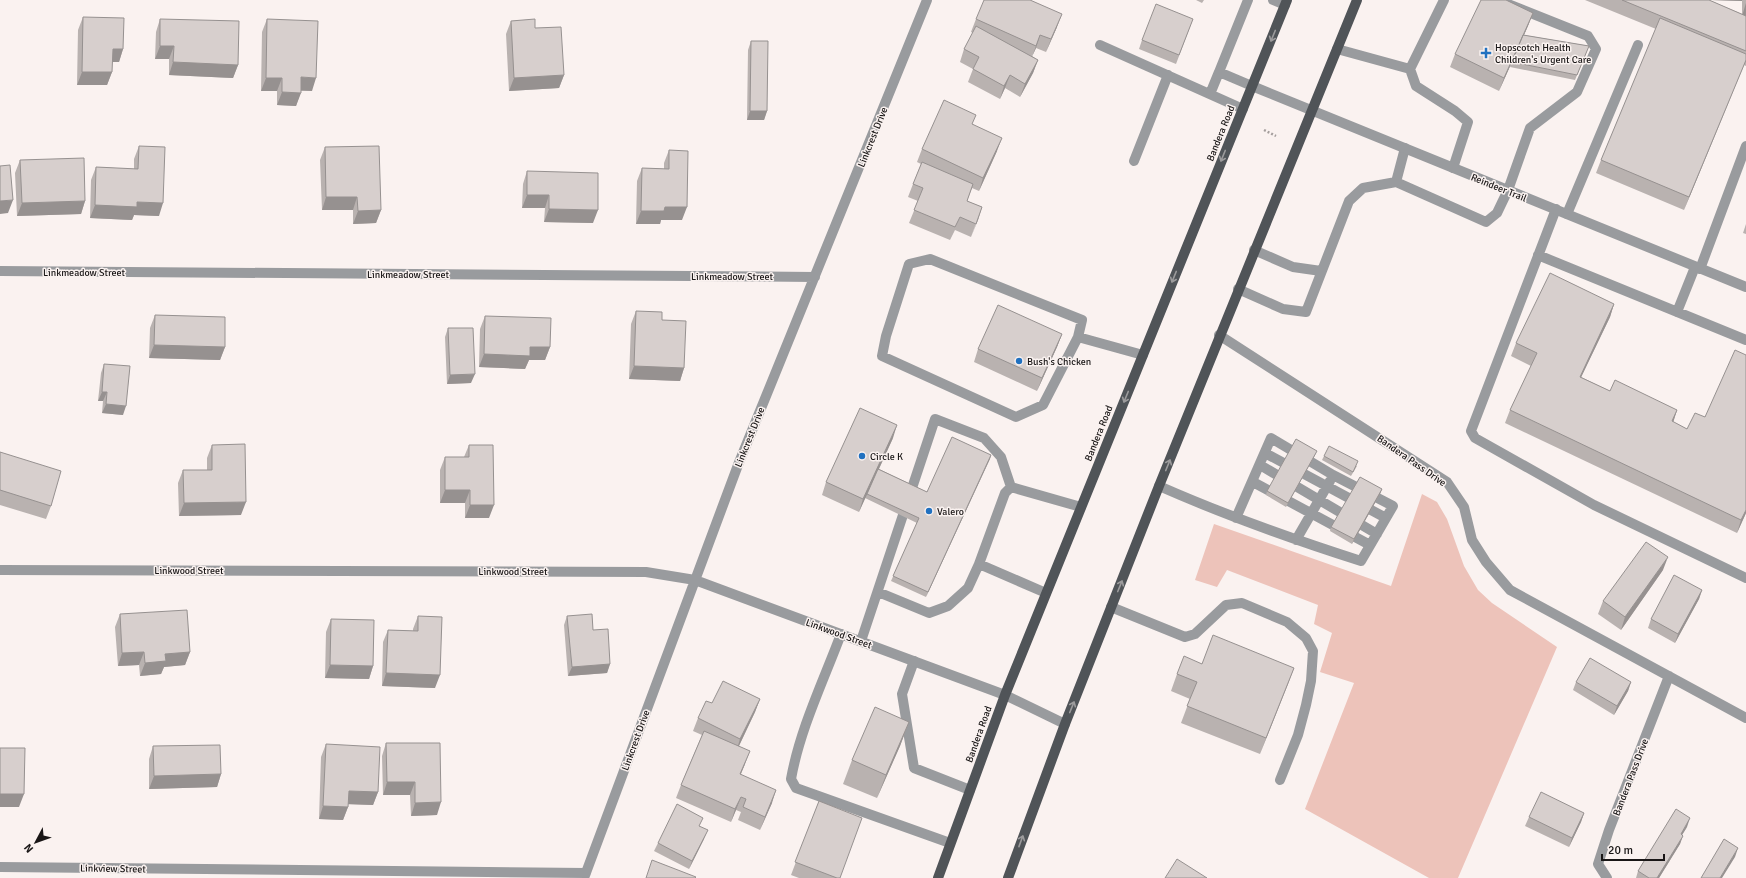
<svg xmlns="http://www.w3.org/2000/svg" width="1746" height="878" viewBox="0 0 1746 878" font-family="Signika,sans-serif">
<rect width="100%" height="100%" fill="#faf2f0"/>
<path fill="#edc3ba" d="M1422 494 1437 502 1447 519 1464 566 1478 590 1492 603 1557 647 1458 878H1429L1305 809 1354 683 1320 672 1332 633 1314 624 1318 605 1227 570 1217 587 1195 580 1214 524 1391 586Z"/>
<g fill="none" stroke-linecap="round" stroke-linejoin="round">
<path stroke="#a49e9d" stroke-width="2.5" stroke-dasharray="2 2" stroke-linecap="butt" d="M1264 130 1276 136"/>
<path stroke="#999b9e" stroke-width="10" d="M1248 0 1219 72 1252 86
M1273 0 1285 5
M1444 0 1410 69 1416 86 1455 111 1468 122 1453 168
M1100 45 1243 109
M1337 49 1410 69
M1210 94 1219 72
M1405 148 1396 182 1486 222 1497 213 1508 190 1530 128 1577 92 1596 49 1588 36 1498 0
M1134 161 1168 75
M1556 209 1471 431 1475 438 1594 505 1746 578
M1567 214 1638 45
M1254 250 1293 267 1321 271
M1538 255 1746 340
M930 259 1082 320 1078 337 1043 405 1016 417 882 356 886 336 909 264Z
M1700 269 1746 146
M1238 289 1283 309 1306 312 1349 201 1363 188 1396 182
M1677 312 1695 267
M1078 337 1143 355
M1265 453 1386 518
M1260 465 1377 534
M1253 482 1370 545
M1159 486C1225 515 1292 539 1361 561L1393 506 1333 475 1271 438 1236 518
M1296 540 1330 481
M878 592 929 613 948 606 968 588 979 564
M1046 593 979 564 1005 493 1011 487 1081 507
M1111 607 1185 637 1195 634 1226 605 1242 603 1287 622 1306 638 1313 651 1311 681 1306 705 1298 735 1280 780
M841 634C823 682 800 729 791 779L796 788 950 843
M861 641 935 419 984 438 1001 457 1011 487
M914 661 902 694 914 768 970 790"/>
<path stroke="#999b9e" stroke-width="10" d="M1252 86 1746 287
M0 271 815 277
M1219 335 1447 482 1464 507 1472 540 1486 562 1510 590 1746 718
M0 570 646 572 695 580 1005 695 1065 724
M0 867 586 873
M584 878 738 465 927 0
M1607 878 1598 864 1609 830 1669 676"/>
<path stroke="#505458" stroke-width="10" d="M938 878 1005 695 1287 0
M1008 878 1065 724 1159 486 1357 0"/>
</g>
<path fill="#b9b2b0" d="M1196 0H1204L1202 3Z
M1585 0H1709L1742 14V1L1711 0H1746V66L1744 65 1684 210 1596 173 1601 160 1656 29Z
M1533 13 1524 35 1589 46 1575 80 1510 67 1515 55 1499 91 1450 67 1455 54Z
M83 17 123 49 119 62H112V72L107 85H77L78 30Z
M160 19 238 65 233 78 169 75V59H155L156 32Z
M267 19 312 91H301L296 106 277 105V91H261L262 32Z
M976 19 1057 27 1046 52 1036 48 1032 56 1038 60 1033 73 1020 97 1005 88 1000 99 968 82 973 69 960 62 964 49 973 33 971 32Z
M1193 19 1176 64 1139 49 1142 40Z
M511 21 564 75 559 88 509 91 506 34Z
M751 41 767 111 764 120H747L748 50Z
M973 124 997 151 979 191 972 188 967 201 982 207 971 237 955 230 950 240 909 223 918 201 908 197 913 184 921 164 917 162 922 149Z
M139 146 159 216 134 215 132 220 90 218 91 180 96 167 134 169V159Z
M325 147 381 210 376 223 353 224V210H322L320 160Z
M669 150 682 220H661L660 224H636L637 181 642 168 664 169V163Z
M20 160 85 201 81 214 17 216 15 173Z
M527 171 593 223 544 222 545 208H522L523 184Z
M1746 224V234L1743 233Z
M1614 304 1610 317 1581 377 1610 391 1677 410 1673 422 1687 429 1705 417 1746 355V513L1737 533 1505 423 1510 410 1531 366 1511 356 1516 343Z
M636 311 662 320 684 368 680 381 629 379 631 324Z
M155 315 225 347 220 360 149 358 150 328Z
M485 316 550 347 545 360H529L525 369 479 367 480 329Z
M448 328 471 383 447 384 445 337Z
M1062 334 1057 347 1037 391 974 362 978 349Z
M104 364 123 415 102 413 103 401H98L101 373Z
M893 438 879 469 927 492 991 455 926 597 891 581 917 523 865 498 859 512 822 495 826 482Z
M212 445 241 515 179 516 178 483 183 470H207V458Z
M469 445 489 518H465V503H440V470L445 457H464Z
M0 452 51 506 46 519 0 505Z
M1315 455 1286 507 1266 495 1267 491Z
M1324 456 1357 466 1351 476 1322 460Z
M1382 489 1380 494 1352 544 1330 531 1331 527Z
M1663 570 1621 630 1598 614 1603 601Z
M1702 590 1699 599 1675 643 1648 628 1651 619Z
M120 614 190 652 185 665 164 667 161 674 140 676 139 665 118 666 115 627Z
M418 616 435 688 382 686 383 642 388 630 413 631V629Z
M567 616 593 630 610 664 607 673 568 676 564 625Z
M331 619 373 666 369 679 325 678 326 632Z
M1294 668 1260 754 1181 723 1190 699 1171 691 1177 674Z
M1576 682H1631L1628 691 1614 715 1573 690Z
M760 699 755 712 739 746 745 764 741 774 772 803 760 830 738 820 741 812 736 810 731 822 676 798 681 785 702 735 693 731 698 718 712 703Z
M909 722 900 746 877 798 843 784 852 760Z
M386 743H440L437 815 411 816 410 795H383L382 756Z
M326 744 378 792 373 805 348 804V807L343 820 319 819 321 757Z
M153 746 221 774 217 787 149 789V759Z
M819 801 840 878H799L791 875Z
M1584 813 1581 822 1569 847 1525 826 1529 817Z
M700 826 704 839 689 869 654 851 658 843Z
M1687 827 1682 835 1680 844 1659 878H1636L1638 871Z"/>
<path fill="#969190" d="M1711 0H1742V1Z
M1746 3V16H1742Z
M1533 13 1528 26 1499 91 1504 78Z
M1062 14 1057 27 1046 52 1051 39Z
M1040 35 1036 48 1031 59 1036 46Z
M160 46H174L169 59H155Z
M113 49H123L119 62H108Z
M1038 60 1033 73 1020 97 1025 84Z
M1746 61 1743 68 1684 210 1689 197Z
M173 62 238 65 233 78 169 75Z
M82 72H112L107 85H77Z
M564 75 559 88 509 91 514 78Z
M1010 75 1005 88 1000 99 1004 86Z
M301 77 316 78 312 91 297 90Z
M266 78H282L277 91H261Z
M282 92 301 93 296 106 277 105Z
M750 111H767L764 120H747Z
M1002 138 997 151 979 191 983 178Z
M527 195H549L545 208H522Z
M326 197H357L353 210H322Z
M13 200 8 213 0 214V201Z
M85 201 81 214 17 216 22 203Z
M137 202 163 203 159 216 134 215 132 220 90 218 95 205Z
M665 207H687L682 220H661L660 224H636L641 211Z
M982 207 978 220 971 237 976 224Z
M549 209 598 210 593 223 544 222Z
M381 210 376 223 353 224 358 211Z
M1614 304 1610 317 1575 390 1580 377Z
M1062 334 1057 347 1037 391 1042 378Z
M154 345 225 347 220 360 149 358Z
M530 347H550L545 360H529L525 369 479 367 484 354Z
M634 366 684 368 680 381 629 379Z
M475 374 471 383 447 384 450 375Z
M102 392H107L103 401H98Z
M106 404 126 406 123 415 102 413Z
M1677 410 1673 423 1672 421Z
M897 425 893 438 859 512 863 499Z
M1317 451 1315 455 1286 507 1288 503Z
M991 455 990 459 926 597 928 592Z
M1382 489 1380 494 1352 544 1354 539Z
M445 490H470L465 503H440Z
M246 502 241 515 179 516 184 503Z
M470 505H494L489 518H465Z
M1746 510V513L1737 533 1741 520Z
M1668 557 1663 570 1621 630 1625 617Z
M1702 590 1699 599 1675 643 1678 634Z
M144 652 139 665 118 666 122 653Z
M190 652 185 665 164 667 161 674 140 676 145 663 165 654Z
M610 664 607 673 568 676 572 667Z
M330 665 373 666 369 679 325 678Z
M1294 668 1288 684 1260 754 1266 738Z
M386 673 440 675 435 688 382 686Z
M1631 682 1628 691 1614 715 1617 706Z
M760 699 755 712 736 752 740 739Z
M909 722 900 746 877 798 886 775Z
M750 751 745 764 735 787 740 774Z
M221 774 217 787 149 789 154 776Z
M387 782H415L410 795H383Z
M776 790 772 803 760 830 765 817Z
M349 791 378 792 373 805 344 804Z
M0 794H24L19 807H0Z
M741 797 736 810 731 822 735 809Z
M441 802 437 815 411 816 415 803Z
M323 806 348 807 343 820 319 819Z
M1584 813 1581 822 1569 847 1572 838Z
M1690 818 1687 827 1677 843 1681 834Z
M708 830 704 839 689 869 692 861Z
M1683 836 1680 844 1659 878H1657Z
M1738 848 1735 857 1722 878H1720Z"/>
<path fill="#d7cfcd" stroke="#969190" d="M984 0H1030L1062 14 1051 39 1040 35 1036 46 976 19Z
M1481 0H1506L1533 13 1504 78 1455 54Z
M1622 0H1709L1746 16V51Z
M1156 4 1193 19 1179 55 1142 40Z
M83 17 124 18 123 49H113L112 72H82Z
M1660 18 1746 54V60L1689 197 1601 160Z
M160 19 239 21 238 65 173 62 174 46H160Z
M267 19 318 21 316 78 301 77V93L282 92V78H266Z
M535 19V28L561 27 564 75 514 78 511 21Z
M976 26 1038 60 1025 84 1010 75 1004 86 973 69 979 57 964 49Z
M1523 35 1589 46 1577 75 1512 62Z
M751 41H768L767 111H750Z
M944 100 976 115 972 124 1002 138 983 178 922 149Z
M139 146 165 147 163 203 137 202V207L95 205 96 167 138 169Z
M379 146 381 210 358 211 357 197H326L325 147Z
M669 150 688 151 687 207H665L664 211H641L642 168 669 169Z
M84 158 85 201 22 203 20 160Z
M922 162 973 184 967 201 982 207 976 224 960 217 955 227 914 210 923 188 913 184Z
M10 165 13 200 0 201V166Z
M527 171 598 173V210L549 209V195H527Z
M1550 273 1614 304 1580 377 1610 391 1615 380 1677 410 1672 421 1687 429 1695 413 1705 417 1735 350 1746 355V510L1741 520 1510 410 1537 353 1516 343Z
M998 305 1062 334 1042 378 978 349Z
M636 311 662 312V320L686 321 684 368 634 366Z
M155 315 225 317V347L154 345Z
M485 316 551 318 550 347H530V356L484 354Z
M448 328H473L475 374 450 375Z
M104 364 130 366 126 406 106 404 107 392H102Z
M860 408 897 425 863 499 826 482Z
M952 437 991 455 928 592 893 576 919 518 867 494 878 469 927 492Z
M1296 439 1317 451 1288 503 1267 491Z
M245 444 246 502 184 503 183 470H212V445Z
M469 445H493L494 505H470V490H445V457H469Z
M1329 446 1358 461 1353 472 1324 456Z
M0 452 61 471 51 506 0 490Z
M1360 477 1382 489 1354 539 1331 527Z
M1646 542 1668 557 1625 617 1603 601Z
M1674 575 1702 590 1678 634 1651 619Z
M187 610 190 652 165 654 166 661 145 663 144 652 122 653 120 614Z
M592 614 593 630 608 629 610 664 572 667 567 616Z
M418 616 442 617 440 675 386 673 388 630 418 631Z
M331 619 374 620 373 666 330 665Z
M1213 635 1294 668 1266 738 1187 706 1197 682 1177 674 1184 656 1202 664Z
M1590 658 1631 682 1617 706 1576 682Z
M723 681 760 699 740 739 698 718 706 701 712 703Z
M875 707 909 722 886 775 852 760Z
M704 731 750 751 740 774 776 790 765 817 743 807 746 799 741 797 735 809 681 785Z
M386 743H440L441 802 415 803V782H387Z
M326 744 380 747 378 792 349 791 348 807 323 806Z
M220 745 221 774 154 776 153 746Z
M0 748H25L24 794H0Z
M1541 792 1584 813 1572 838 1529 817Z
M819 801 862 818 840 878H837L795 862Z
M677 804 703 818 699 826 708 830 692 861 658 843Z
M1676 809 1690 818 1681 834 1683 836 1657 878H1649L1638 871Z
M1724 839 1738 848 1720 878H1701Z
M1177 859 1207 878H1165Z
M652 860 696 877 695 878H646Z"/>
<defs><path id="oneway-shaft" d="M-6 0H5M1.5-3L5.5 0L1.5 3" fill="none" stroke-width="1.6" stroke-linecap="round" stroke-linejoin="round"/></defs>
<g stroke="#9c9b9c">
<use href="#oneway-shaft" transform="translate(1273 36) rotate(112)"/>
<use href="#oneway-shaft" transform="translate(1223 156) rotate(112)"/>
<use href="#oneway-shaft" transform="translate(1174 277) rotate(112)"/>
<use href="#oneway-shaft" transform="translate(1126 397) rotate(112)"/>
<use href="#oneway-shaft" transform="translate(1168 465) rotate(-68)"/>
<use href="#oneway-shaft" transform="translate(1120 586) rotate(-68)"/>
<use href="#oneway-shaft" transform="translate(1072 707) rotate(-68)"/>
<use href="#oneway-shaft" transform="translate(1021 841) rotate(-70)"/>
</g>
<g fill="#2171c0" stroke="#faf2f0" stroke-width="1.5">
<path d="M1484 47h4v4h4v4h-4v4h-4v-4h-4v-4h4z"/>
<circle cx="1019" cy="361" r="4"/>
<circle cx="862" cy="456" r="4"/>
<circle cx="929" cy="511" r="4"/>
</g>
<g text-anchor="middle" stroke-width="3" stroke-linejoin="round" paint-order="stroke">
<g font-size="10" fill="#191616" stroke="#faf2f0" text-anchor="start">
<text x="1495" y="51">Hopscotch Health<tspan x="1495" dy="12">Children's Urgent Care</tspan></text>
<text x="1027" y="365">Bush's Chicken</text>
<text x="870" y="460">Circle K</text>
<text x="937" y="515">Valero</text>
</g>
<g font-size="10" fill="#191616" stroke="#faf2f0">
<text transform="translate(1220 133) rotate(-68)" y="4">Bandera Road</text>
<text transform="translate(872 137) rotate(-68)" y="4">Linkcrest Drive</text>
<text transform="translate(1499 187) rotate(22)" y="4">Reindeer Trail</text>
<text x="84" y="276">Linkmeadow Street</text>
<text x="408" y="278">Linkmeadow Street</text>
<text x="732" y="280">Linkmeadow Street</text>
<text transform="translate(1098 433) rotate(-68)" y="4">Bandera Road</text>
<text transform="translate(749 437) rotate(-68)" y="4">Linkcrest Drive</text>
<text transform="translate(1412 460) rotate(35)" y="4">Bandera Pass Drive</text>
<text x="189" y="574">Linkwood Street</text>
<text x="513" y="575">Linkwood Street</text>
<text transform="translate(839 633) rotate(20)" y="4">Linkwood Street</text>
<text transform="translate(978 734) rotate(-70)" y="4">Bandera Road</text>
<text transform="translate(635 740) rotate(-70)" y="4">Linkcrest Drive</text>
<text transform="translate(1630 777) rotate(-69)" y="4">Bandera Pass Drive</text>
<text transform="translate(113 868) rotate(1)" y="4">Linkview Street</text>
</g>
</g>
<g transform="translate(36 842) rotate(229)" stroke="#faf2f0" stroke-width="3" paint-order="stroke">
<path d="M0-3L7 15L0 10L-7 15Z" fill="#191616"/>
<text y="-6" font-size="11" font-weight="bold" text-anchor="middle" fill="#191616">N</text>
</g>
<path d="M1602 854v6h62v-6" fill="none" stroke="#191616" stroke-width="2"/>
<text x="1608" y="854" font-size="12" fill="#191616" stroke="#faf2f0" stroke-width="3" paint-order="stroke">20 m</text>
</svg>
